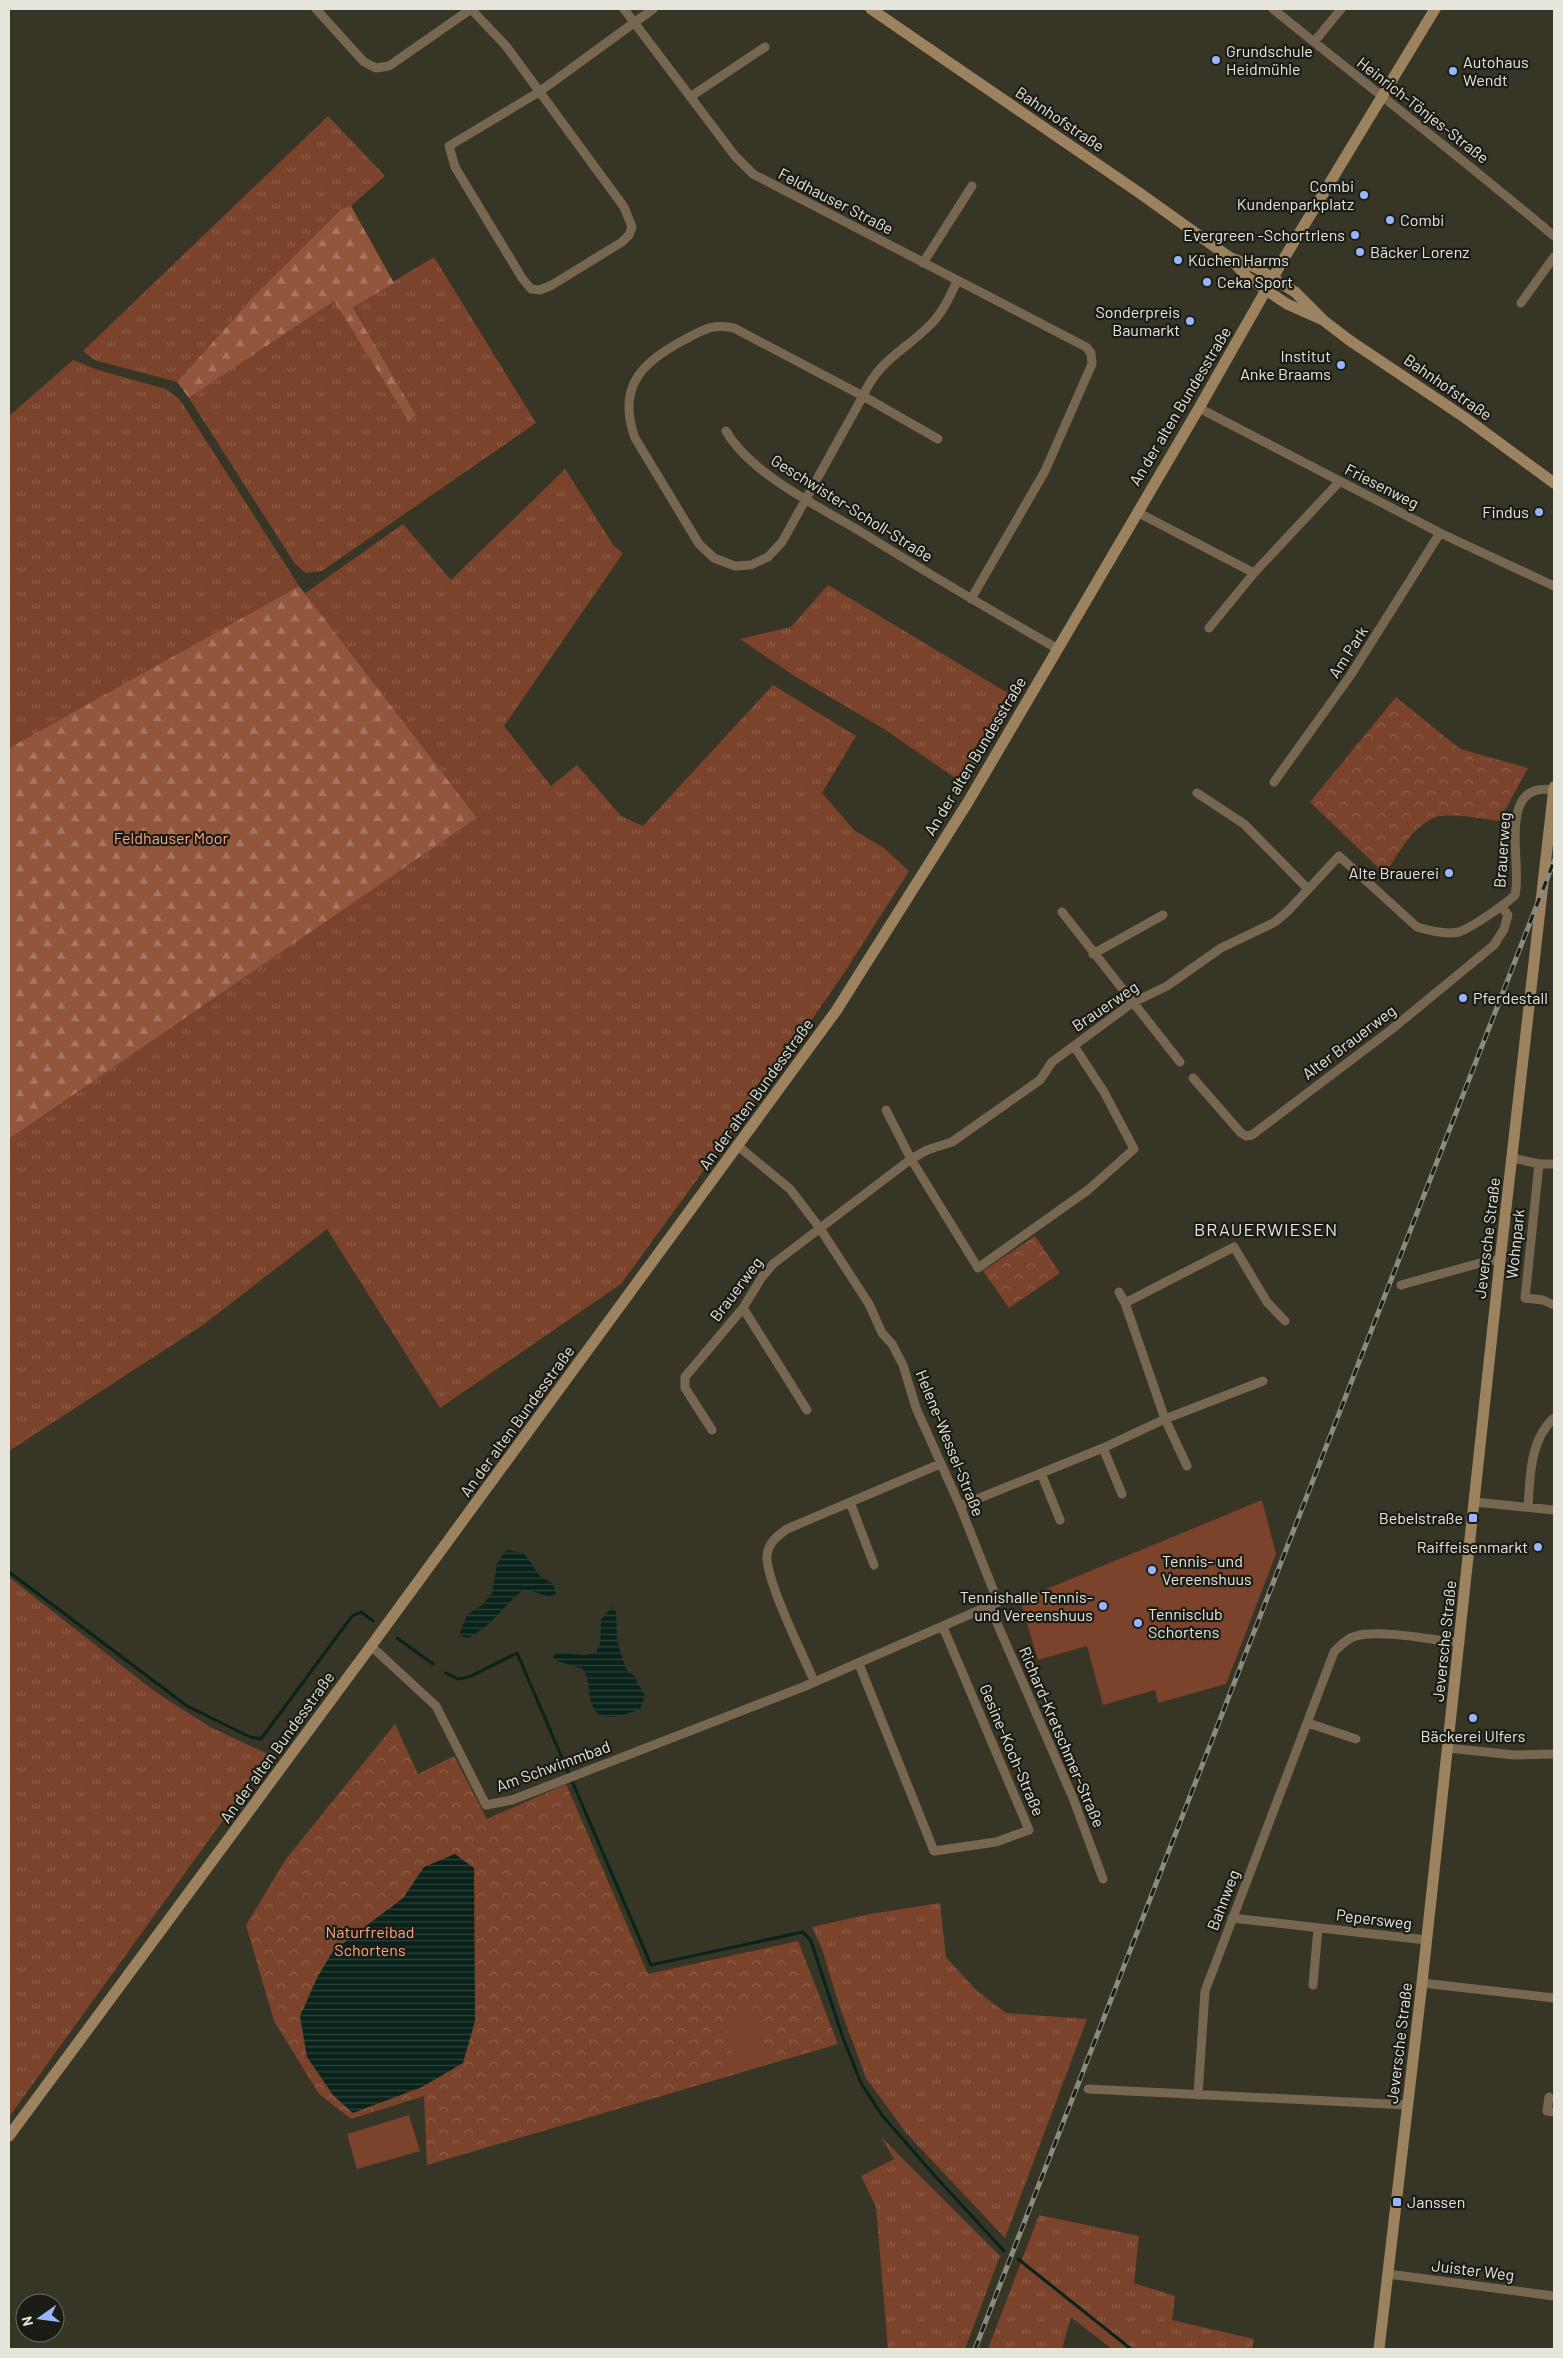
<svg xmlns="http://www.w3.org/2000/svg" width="1563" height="2358" viewBox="0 0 1563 2358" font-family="Barlow,sans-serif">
<defs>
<pattern id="grass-tufts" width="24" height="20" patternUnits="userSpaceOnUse" patternTransform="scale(1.25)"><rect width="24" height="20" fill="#7b432b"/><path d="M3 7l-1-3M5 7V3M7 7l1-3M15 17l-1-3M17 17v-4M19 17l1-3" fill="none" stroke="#8e5e49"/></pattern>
<pattern id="forest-firs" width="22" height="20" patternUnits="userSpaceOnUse" patternTransform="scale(1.25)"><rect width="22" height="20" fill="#92563d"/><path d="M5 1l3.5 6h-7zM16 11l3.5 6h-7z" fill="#a67662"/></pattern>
<pattern id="park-crowns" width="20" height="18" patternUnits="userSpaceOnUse" patternTransform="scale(1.25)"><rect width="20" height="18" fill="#7b432b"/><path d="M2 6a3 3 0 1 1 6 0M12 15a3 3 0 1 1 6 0" fill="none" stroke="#8e5e49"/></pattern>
<pattern id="water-rules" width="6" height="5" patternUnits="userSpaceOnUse" patternTransform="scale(1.25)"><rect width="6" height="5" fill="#09231b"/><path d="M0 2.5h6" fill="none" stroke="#2d433c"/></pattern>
</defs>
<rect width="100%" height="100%" fill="#363526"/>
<path fill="url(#grass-tufts)" d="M328 116 385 176 351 206 341 209 254 296 177 382 94 360 83 351Z
M434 257 536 423 322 571 306 573 295 564 189 398 334 301 409 422 416 415 353 306Z
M73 360 98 370 166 389 180 400 299 586 9 748V416Z
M565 469 614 546 623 553 504 726 551 786 577 765 621 816 643 826 773 685 856 736 822 793 854 830 884 848 909 871 846 970 789 1053 621 1284 440 1408 327 1229 203 1325 9 1451V1139L477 818 304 594 403 524 451 580Z
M828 585 1016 698 964 784 884 729 796 677 740 639 791 627Z
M9 1577 154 1691 210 1727 270 1755 9 2117Z
M940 1903 946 1957 976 1990 1006 2013 1087 2019 1005 2238 907 2134 866 2078 839 2005 822 1949 812 1927 870 1914Z
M881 2137 1000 2256 965 2349H888L876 2207 861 2176 894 2159Z
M1039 2215 1139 2236 1134 2283 1175 2296 1172 2320 1254 2339 1252 2349H1112L1071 2317 1062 2349H988Z"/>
<path fill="url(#forest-firs)" d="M351 206 394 283 353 307 416 415 409 422 334 301 189 398 177 382 254 296 341 209Z
M299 586 477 818 9 1139V748Z"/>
<path fill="url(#park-crowns)" d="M1396 697 1460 749 1528 768 1499 821C1485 819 1445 812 1433 818 1410 830 1398 854 1385 874L1310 802Z
M1035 1236 1060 1273 1009 1308 983 1271Z
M395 1724 418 1774 454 1756 487 1819 566 1784 648 1974 798 1941 838 2044 427 2165 424 2096 351 2119 319 2094 274 2021 246 1925 286 1859Z"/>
<path fill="#7b432b" d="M1262 1500 1276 1554 1226 1684 1158 1703 1155 1690 1103 1705 1087 1646 1038 1660 1020 1600Z
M757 2008 769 2063 737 2071 724 2016Z
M409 2115 420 2151 357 2169 347 2134Z"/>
<path fill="url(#water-rules)" d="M506 1550 524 1553 539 1575 553 1584 556 1594 549 1597 532 1591H522C502 1607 491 1628 467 1638L459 1635 467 1615 482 1605 492 1593 497 1564Z
M612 1607 616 1612 617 1641 626 1669 634 1676 645 1696 640 1709C627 1714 601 1725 593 1707 587 1694 591 1683 583 1669L558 1661 553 1657 556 1653 585 1655 596 1652 600 1643 601 1620Z
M455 1854 474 1868 475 2021 463 2063 422 2087 353 2113 333 2095 307 2057 300 2016 317 1978 333 1951 403 1898 424 1867Z"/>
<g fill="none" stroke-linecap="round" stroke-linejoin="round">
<path stroke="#09231b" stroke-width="3" d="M9 1572 187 1706 250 1737 261 1739 352 1616 361 1612 373 1621
M397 1638 433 1664
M446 1673 458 1679 469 1677 517 1653 651 1965 803 1932 811 1941 843 2038 861 2083 881 2114 934 2175 1004 2251
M1018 2259 1131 2349"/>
<path stroke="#776750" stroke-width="9" d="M316 9 364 62 376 68 389 66 471 9
M471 9 506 46 624 207 632 227 629 235 622 242 552 285 540 290 531 289 522 278 455 167 449 146 539 92 653 9
M624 9 735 156 753 174 1086 347 1091 353 1092 364 1045 471 971 599
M1273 9C1367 85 1462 158 1554 236
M1314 42 1341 9
M690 97 765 47
M923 263 972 186
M1521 303 1554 257
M1199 408 1440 533 1554 586
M726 431C750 473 816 505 858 530 924 571 990 610 1058 649
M938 439 863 396 734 328C712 323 703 330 684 340 640 363 617 388 635 438L699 544 714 558 735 566 751 565 768 557 782 542 863 396C880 358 905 351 931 324 943 312 950 296 957 281
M1137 512 1254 573
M1209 628 1254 573 1340 481
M1274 782 1350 676 1440 533
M1197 793 1244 824 1308 889
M1062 912 1180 1062
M1093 954 1163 915
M1193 1078 1241 1133 1246 1136 1252 1135 1392 1029 1494 945 1504 929 1508 915 1501 906
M886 1110 911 1159 978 1268 1088 1190 1134 1149 1104 1092 1074 1046
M1513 1158 1539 1164H1554
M1539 1164 1525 1298 1543 1300 1554 1305
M1401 1285 1491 1260 1500 1261
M1119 1292 1125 1303 1165 1419 1187 1466
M1125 1303 1234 1247 1267 1302 1285 1321
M743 1308 807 1410
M712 1430 685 1388V1377L743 1308 762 1277 773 1264 911 1159 927 1150 952 1142 1040 1080 1052 1062 1132 1003 1167 986 1221 948 1275 922 1288 911 1339 856 1417 927C1430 931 1445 935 1459 932 1471 928 1506 904 1515 895 1523 866 1495 780 1554 790
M1103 1448 1165 1419 1263 1381
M1041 1473 1060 1520
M850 1502 874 1565
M1475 1502 1554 1510
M960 1506 1103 1448 1122 1494
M1528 1507C1530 1477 1530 1439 1554 1418
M990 1607 1073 1798 1103 1879
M371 1646 436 1706 486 1805 512 1800 803 1687 998 1602 960 1506 916 1408 903 1365 892 1344 882 1333 869 1304 819 1227 790 1189 738 1146
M859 1664 934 1851 996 1842 1029 1830 943 1627
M814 1681C803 1655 765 1579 767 1555 769 1542 777 1536 787 1529L940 1464
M1308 1723 1356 1739
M1448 1748 1514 1755 1554 1754
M1232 1918 1426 1940
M1422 1983 1554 1998
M1313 1985 1318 1928
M1088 2089 1408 2105
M1198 2095 1205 1991 1334 1652C1340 1646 1347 1638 1356 1636 1381 1629 1432 1640 1460 1643
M1549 2097 1547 2111 1554 2112
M1388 2274 1554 2296"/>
<path stroke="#9c825e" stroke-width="11" d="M871 9 1141 194 1229 257 1247 277 1266 290 1287 304 1323 320
M1231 258 1255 267 1295 292 1323 320 1349 340 1464 417 1554 483
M9 2136 371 1646 836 1011 968 802 1199 408 1283 260 1435 9
M1379 2349 1422 1983 1500 1261 1554 787"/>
<defs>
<path id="rail" d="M975 2349 1554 861"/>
</defs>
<use href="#rail" stroke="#8b8b7f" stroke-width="5"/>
<use href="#rail" stroke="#1c1c16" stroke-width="3" stroke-dasharray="9" stroke-linecap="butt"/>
</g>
<g fill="#98b6fd" stroke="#1c1c16" stroke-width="2">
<circle cx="1216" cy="60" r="5"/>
<circle cx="1453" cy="71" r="5"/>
<circle cx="1364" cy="195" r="5"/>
<circle cx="1390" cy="220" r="5"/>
<circle cx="1355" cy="235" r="5"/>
<circle cx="1360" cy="252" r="5"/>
<circle cx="1178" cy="260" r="5"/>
<circle cx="1207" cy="282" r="5"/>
<circle cx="1190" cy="321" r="5"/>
<circle cx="1341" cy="365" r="5"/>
<circle cx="1539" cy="512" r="5"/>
<circle cx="1449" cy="873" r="5"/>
<circle cx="1463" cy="998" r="5"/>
<rect x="1468" y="1513" width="10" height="10" rx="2.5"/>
<circle cx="1538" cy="1547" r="5"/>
<circle cx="1152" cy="1570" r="5"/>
<circle cx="1103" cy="1606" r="5"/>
<circle cx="1138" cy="1623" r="5"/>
<circle cx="1473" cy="1718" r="5"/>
<rect x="1392" y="2197" width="10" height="10" rx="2.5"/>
</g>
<g text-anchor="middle" stroke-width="4.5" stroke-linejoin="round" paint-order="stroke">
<g font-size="16" fill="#e5e5dc" stroke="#1c1c16" text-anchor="start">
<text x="1226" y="57">Grundschule<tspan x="1226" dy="18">Heidmühle</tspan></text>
<text x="1463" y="68">Autohaus<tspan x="1463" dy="18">Wendt</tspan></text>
<text x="1354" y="192" text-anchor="end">Combi<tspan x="1354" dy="18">Kundenparkplatz</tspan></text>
<text x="1400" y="226">Combi</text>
<text x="1345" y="241" text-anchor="end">Evergreen -Schortrlens</text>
<text x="1370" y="258">Bäcker Lorenz</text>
<text x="1188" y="266">Küchen Harms</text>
<text x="1217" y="288">Ceka Sport</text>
<text x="1180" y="318" text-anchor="end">Sonderpreis<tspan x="1180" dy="18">Baumarkt</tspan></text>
<text x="1331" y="362" text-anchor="end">Institut<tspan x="1331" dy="18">Anke Braams</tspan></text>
<text x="1529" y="518" text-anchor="end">Findus</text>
<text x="1439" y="879" text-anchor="end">Alte Brauerei</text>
<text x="1473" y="1004">Pferdestall</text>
<text x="1463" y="1524" text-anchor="end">Bebelstraße</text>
<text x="1528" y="1553" text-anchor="end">Raiffeisenmarkt</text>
<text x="1162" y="1567">Tennis- und<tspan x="1162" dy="18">Vereenshuus</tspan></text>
<text x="1093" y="1603" text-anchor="end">Tennishalle Tennis-<tspan x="1093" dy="18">und Vereenshuus</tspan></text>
<text x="1148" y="1620">Tennisclub<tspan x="1148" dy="18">Schortens</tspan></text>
<text x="1473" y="1742" text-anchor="middle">Bäckerei Ulfers</text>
<text x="1407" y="2208">Janssen</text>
</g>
<g font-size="16" fill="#e5e5dc" stroke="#1c1c16">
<text transform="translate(1423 110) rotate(38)" y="6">Heinrich-Tönjes-Straße</text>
<text transform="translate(1060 119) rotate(34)" y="6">Bahnhofstraße</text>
<text transform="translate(836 201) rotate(27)" y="6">Feldhauser Straße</text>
<text transform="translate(1448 387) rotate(35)" y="6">Bahnhofstraße</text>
<text transform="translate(1180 406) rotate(-59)" y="6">An der alten Bundesstraße</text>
<text transform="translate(1382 486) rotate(27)" y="6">Friesenweg</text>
<text transform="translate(852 508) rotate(32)" y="6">Geschwister-Scholl-Straße</text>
<text transform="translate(1348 652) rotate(-57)" y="6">Am Park</text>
<text transform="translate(975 756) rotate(-59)" y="6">An der alten Bundesstraße</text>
<text transform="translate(1502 850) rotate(-86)" y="6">Brauerweg</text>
<text transform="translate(1105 1006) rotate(-34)" y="6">Brauerweg</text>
<text transform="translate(1349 1042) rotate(-37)" y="6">Alter Brauerweg</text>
<text transform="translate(756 1094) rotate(-54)" y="6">An der alten Bundesstraße</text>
<text transform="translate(1487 1238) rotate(-83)" y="6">Jeversche Straße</text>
<text transform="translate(1515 1244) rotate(-84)" y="6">Wohnpark</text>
<text transform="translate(736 1289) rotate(-53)" y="6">Brauerweg</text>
<text transform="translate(517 1421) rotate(-54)" y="6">An der alten Bundesstraße</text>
<text transform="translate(950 1443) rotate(68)" y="6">Helene-Wessel-Straße</text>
<text transform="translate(1444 1641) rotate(-84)" y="6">Jeversche Straße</text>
<text transform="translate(1062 1737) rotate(67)" y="6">Richard-Kretschmer-Straße</text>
<text transform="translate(277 1747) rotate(-54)" y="6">An der alten Bundesstraße</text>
<text transform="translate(1012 1750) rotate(67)" y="6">Gesine-Koch-Straße</text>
<text transform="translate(553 1766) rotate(-20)" y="6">Am Schwimmbad</text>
<text transform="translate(1223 1900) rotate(-69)" y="6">Bahnweg</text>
<text transform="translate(1374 1919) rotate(7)" y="6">Pepersweg</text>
<text transform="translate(1399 2043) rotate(-83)" y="6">Jeversche Straße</text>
<text transform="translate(1473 2270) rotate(7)" y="6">Juister Weg</text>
</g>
<g font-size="16" fill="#fea47f" stroke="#1c1c16">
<text x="171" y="844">Feldhauser Moor</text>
<text x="370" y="1938">Naturfreibad<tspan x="370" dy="18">Schortens</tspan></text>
</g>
<g font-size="18" letter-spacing="1" fill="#e5e5dc" stroke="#1c1c16">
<text x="1266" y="1236">BRAUERWIESEN</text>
</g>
</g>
<rect width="1563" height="2358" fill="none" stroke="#e5e5dc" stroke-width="20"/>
<g transform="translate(40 2318) rotate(256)"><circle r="24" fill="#1c1c16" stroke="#6c6c65"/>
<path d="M0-4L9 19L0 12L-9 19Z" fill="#98b6fd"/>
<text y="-8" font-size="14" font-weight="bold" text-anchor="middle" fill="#e5e5dc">N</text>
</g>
</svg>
